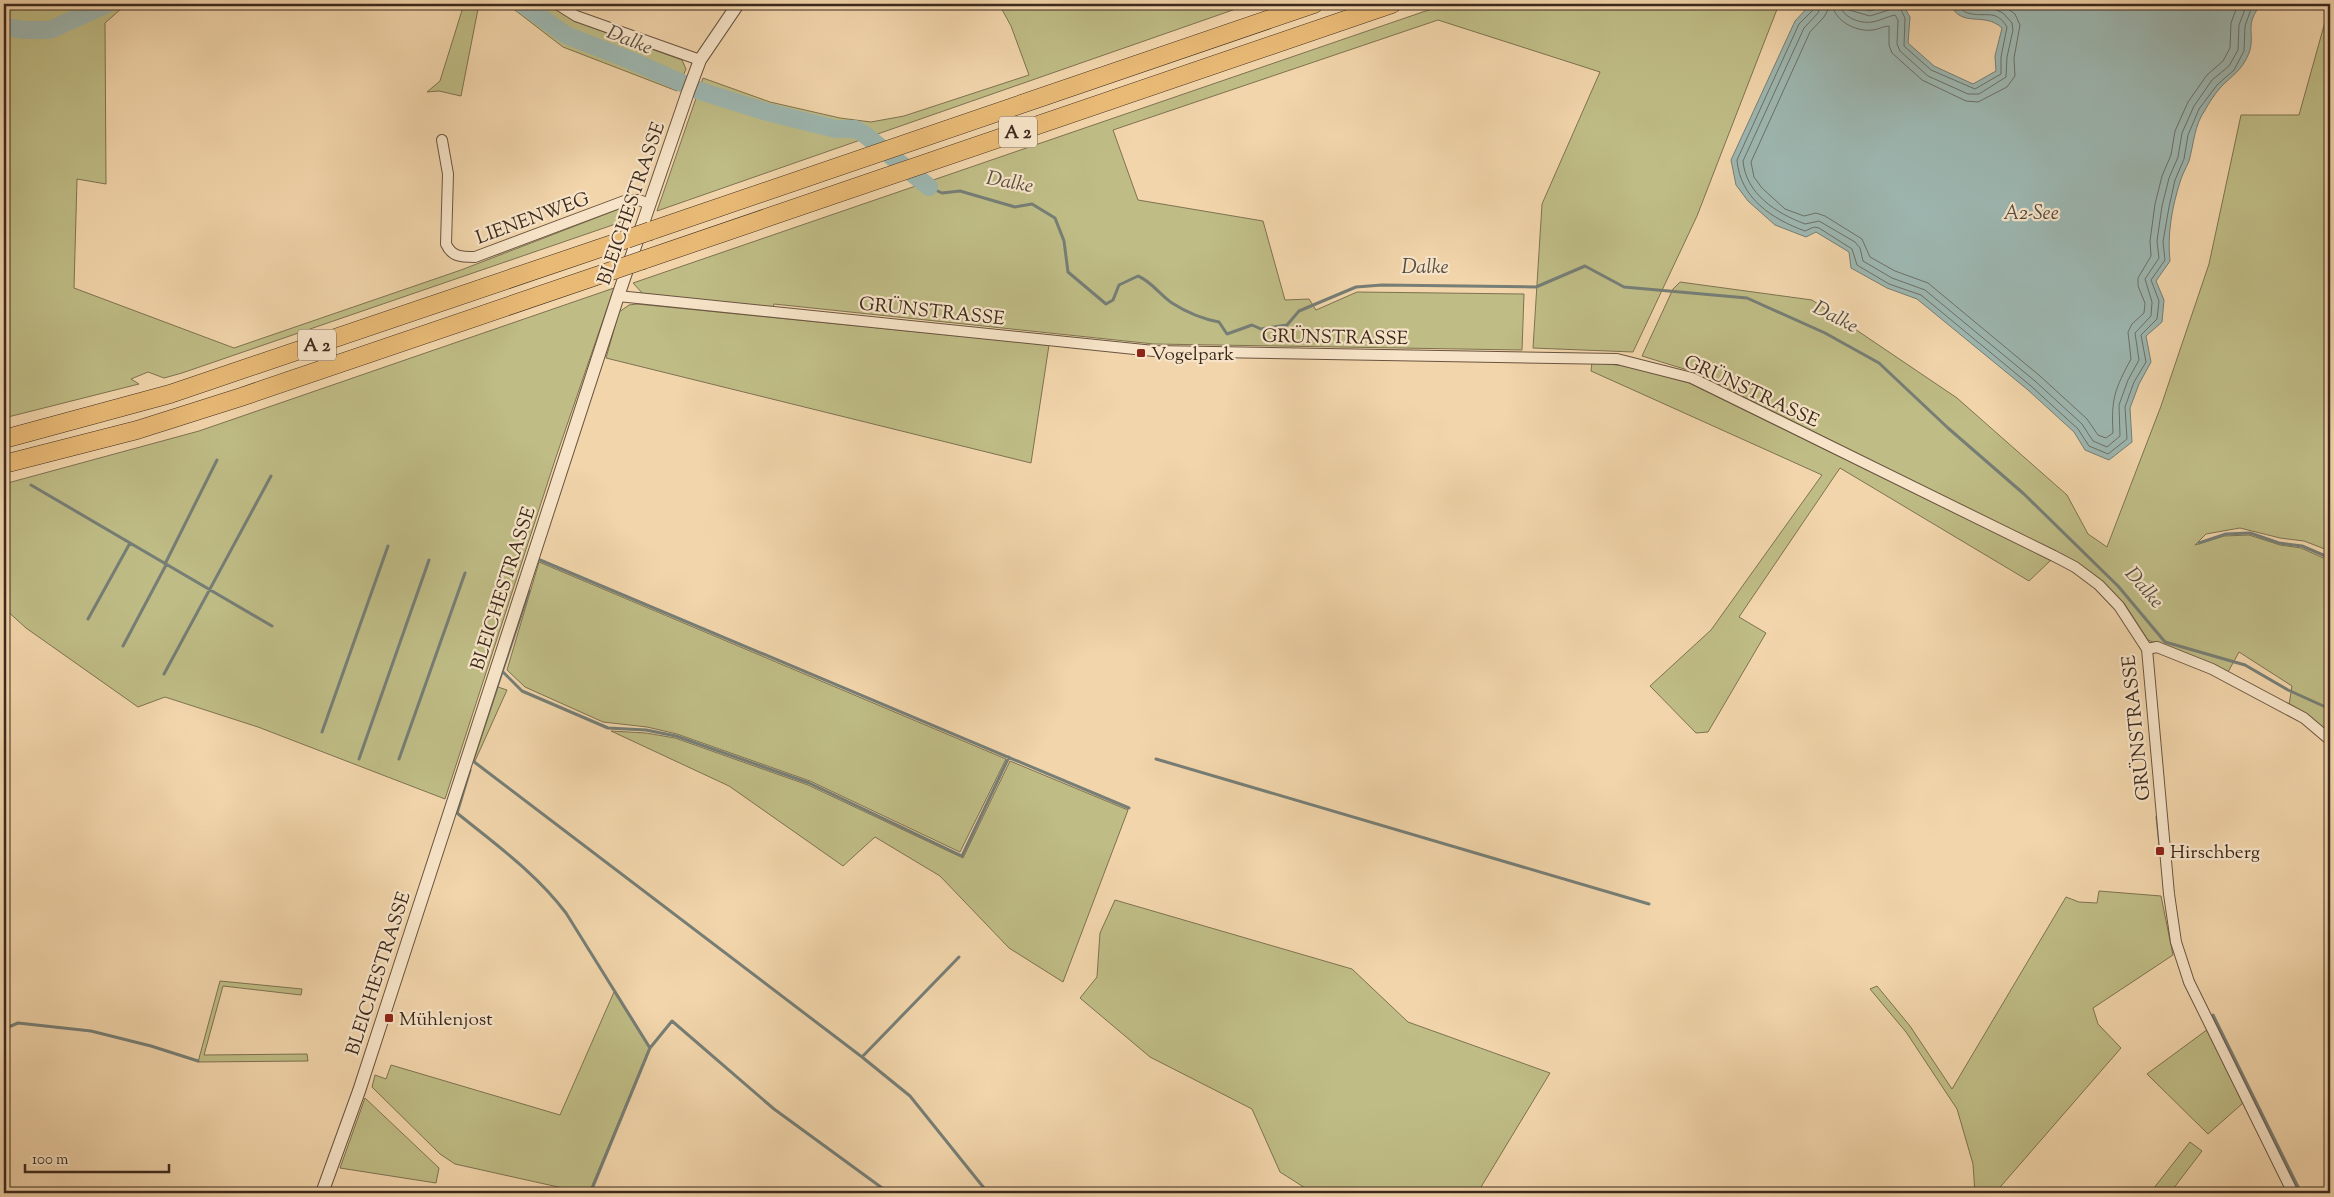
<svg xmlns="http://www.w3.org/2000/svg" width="2334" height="1197" viewBox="0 0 2334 1197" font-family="'Sorts Mill Goudy',serif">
<rect width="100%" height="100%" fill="#f2d5ab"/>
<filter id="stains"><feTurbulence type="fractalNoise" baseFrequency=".004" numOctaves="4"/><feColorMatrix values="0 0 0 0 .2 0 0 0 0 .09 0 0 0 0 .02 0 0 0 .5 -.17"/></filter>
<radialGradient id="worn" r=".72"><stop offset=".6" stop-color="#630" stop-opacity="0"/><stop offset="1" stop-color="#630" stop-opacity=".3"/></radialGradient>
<path fill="#bfbc85" stroke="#7e7251" d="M4 4H195L122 8 105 23 106 184 77 179 74 288 234 348 461 270 619 209 633 218 182 373 164 378 148 372 131 379 139 384 4 418Z
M464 4H479L461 96 439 91 427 92 440 81Z
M507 4H549L574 21 682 60 686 69 677 91 563 47Z
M999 4H1250L657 211 703 78 770 102 840 118 871 122 904 116 1029 75 1011 26Z
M1446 4H1779L1697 216 1633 352 1533 348 1542 204 1600 72 1438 20 1113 130 1138 200 1263 221 1285 300 1309 299 1316 310 1357 292 1524 294 1522 350 1154 344 774 304 773 308 643 294 633 283Z
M2330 4V551L2304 541 2280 538 2240 528 2206 534 2195 545 2224 536 2249 535 2280 545 2301 548 2330 561V734L2289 705 2292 686 2239 652 2228 672 2148 640 2124 603 2102 581 2057 553 1694 372 1642 356 1673 289 1680 282 1812 300 1957 398 2067 495 2088 534 2107 547 2161 406 2209 264 2241 115H2299Z
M614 288 555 460 445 799 258 727 165 697 138 707 26 628 4 608V484L199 431Z
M637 304 1049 345 1031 463 606 358 619 312 629 305Z
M1592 362 1633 367 1689 383 2051 560 2029 581 1840 468 1739 617 1766 633 1708 732 1696 733 1650 686 1711 630 1822 475 1591 371Z
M539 562 1006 759 960 852 810 781 677 734 647 727 603 722 525 687 507 670Z
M498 687 507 690 475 761 474 760Z
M611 731 646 733 675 738 808 785 963 858 1010 761 1128 810 1063 982 1009 948 940 876 875 837 843 866 729 786Z
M2099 891 2161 896 2173 955 2093 1008 2098 1024 2121 1048 1995 1193H1975L1973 1164 1957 1109 1906 1032 1870 989 1877 986 1910 1026 1952 1089 2066 897 2079 902 2097 903Z
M1115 900 1352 969 1408 1022 1550 1073 1478 1192 1452 1188 1449 1193H1313L1280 1172 1252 1109 1150 1057 1080 998 1097 977 1100 933Z
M220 981 302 989 301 995 223 986 204 1055 307 1054 308 1061 198 1062Z
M614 992 649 1048 591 1188 605 1193H585L455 1164 440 1154 372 1087 375 1075 386 1079 391 1065 560 1115Z
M2208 1029 2243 1103 2208 1134 2147 1074Z
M365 1098 439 1168 436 1183 340 1168Z
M2190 1142 2202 1151 2170 1193H2150Z"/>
<path fill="#9db7b1" stroke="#767e76" d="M1814 4H1846L1870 11 1887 6 1903 5 1910 17 1908 43 1934 66 1973 84 1996 71 1995 56 2002 28C1984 11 1962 29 1950 4H2262C2243 24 2256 34 2249 53 2242 71 2231 76 2220 88 2214 95 2209 103 2205 110 2194 126 2194 143 2189 161 2186 168 2182 175 2180 182 2172 207 2167 235 2170 261L2156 281 2164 300 2162 322 2146 336 2151 362 2139 384 2130 408 2132 442 2109 460 2085 450 2074 432 2028 390 1917 299 1887 288 1851 268 1849 252 1816 232 1806 237 1775 225 1748 201 1736 185 1731 160 1795 21 1808 7Z"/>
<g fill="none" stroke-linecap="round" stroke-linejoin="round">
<path stroke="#6c7067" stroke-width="1" d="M1815 4 1814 9 1799 24 1737 160C1740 198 1772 219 1805 231L1814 227 1819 228 1852 249 1857 265 1889 284 1921 295 2031 386 2078 429 2089 446 2108 454 2127 439 2125 407 2134 382 2146 362 2141 335 2157 319 2159 301 2151 280 2165 260 2163 242 2169 207 2175 180 2184 159 2188 135 2199 109 2217 85 2234 70 2244 51 2245 26 2251 9 2255 4
M1821 4 1818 13 1804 28 1743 161C1746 194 1776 213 1805 224L1819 221 1855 242 1860 248 1863 261 1892 278 1925 290 2035 381 2082 424 2093 441 2107 447 2120 436 2119 405 2128 380 2139 360 2135 333 2151 316 2152 302 2145 279 2159 258 2157 241 2162 206 2169 178 2178 157 2182 133 2194 106 2212 80 2229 66 2238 50 2239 25 2247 4
M1840 4C1841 17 1860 24 1872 22 1880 21 1888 16 1895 15L1898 20 1897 44 1900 51 1928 76 1968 94H1979L2006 77 2007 57 2013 30 2012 23 2003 13 1992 8H1974L1965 4
M1846 4 1849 10 1870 16 1889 10 1891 4
M1898 4 1905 18 1904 46 1931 70 1975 89 2001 74V57L2007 27C1996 8 1984 18 1968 13 1963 12 1960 7 1956 4
M2001 4 2015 14 2020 25 2014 58 2015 76 2007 87 1978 102 1966 101 1922 80 1892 53 1889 45V26C1884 26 1879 29 1873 30 1858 32 1838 23 1833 8H1829L1824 17 1810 32 1751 162 1754 177 1762 188 1785 209 1804 216 1816 213 1825 216 1862 239 1870 257 1895 271 1928 283 2040 376 2087 419 2098 435 2106 438 2113 433C2111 398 2115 389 2131 359L2128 332 2132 324 2144 313 2145 303 2138 286V278L2151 256 2150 241 2155 204 2162 176 2171 155 2175 131 2188 102 2207 75 2223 61 2230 48 2231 23 2238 4"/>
<path stroke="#767e76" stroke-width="3" d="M746 4H747
M929 187 942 193 960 191 1015 207 1032 204 1055 218 1064 241 1068 272 1106 304 1113 300 1119 285 1138 276C1152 282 1159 294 1172 303 1186 312 1203 319 1219 322L1227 334 1252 325 1261 329 1287 325 1299 311 1356 287 1382 285 1536 287 1585 266 1624 287 1747 298 1825 333 1879 363 1948 428 2024 494 2118 586 2165 642 2245 665 2288 690 2330 709
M31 485 272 626
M2199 543 2226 534 2250 533 2279 543 2302 546 2330 558
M540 560 1129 808
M165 564 217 460
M88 619 130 543
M123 646 166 565
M503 672 522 691 608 728 646 730 676 736 809 783 962 856 1009 757
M164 674 271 476
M322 732 388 546
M481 735 529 591
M359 759 429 560
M399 759 465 573
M1156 759 1649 904
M473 761 862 1057
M470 770 457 813C495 844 536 873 566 913L650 1048 672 1021 774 1109 889 1193
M2157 817 2160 846
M959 957 862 1057 910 1096 988 1193
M2213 1015 2301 1193
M4 1029 18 1023 91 1031 151 1046 198 1061
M592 1189 650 1048"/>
<path stroke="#9db7b1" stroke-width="18" d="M522 4 566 35 632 61 700 91 767 112 836 129H855L864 134 929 187
M4 27 24 30H50L107 4"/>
<defs>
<path id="minor" d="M557 4 576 16 700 60
M442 140 448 174 446 244C452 257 461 257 475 257L627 200H639L649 204
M618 296 1154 351 1617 359 1692 378 2054 556 2075 567 2099 585 2119 606 2147 649 2169 894 2176 942 2189 982 2293 1193
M2147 649 2157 647 2212 669 2304 718 2330 740"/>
<path id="tertiary" d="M322 1193 359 1091 618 296 688 92 700 60 738 4"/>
<path id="motorway" d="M650 231 1314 4
M643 260 1392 4
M4 439 170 394 627 239
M4 464 137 430 241 397 614 270"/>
</defs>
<use href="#minor" stroke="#6a5440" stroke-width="12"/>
<use href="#tertiary" stroke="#6a5440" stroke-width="14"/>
<use href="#motorway" stroke="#3c291d" stroke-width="19"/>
<use href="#minor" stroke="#f7e4c8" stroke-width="10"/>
<use href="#tertiary" stroke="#f7e4c8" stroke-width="12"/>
<use href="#motorway" stroke="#e9ba76" stroke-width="18"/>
<defs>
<path id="motorway-bridge" d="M627 239 650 231
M614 270 643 260"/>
</defs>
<use href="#motorway-bridge" stroke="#3c291d" stroke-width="19" stroke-linecap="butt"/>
<use href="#motorway-bridge" stroke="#e9ba76" stroke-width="18"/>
</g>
<g fill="#8f2418" stroke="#f7e4c8" stroke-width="2">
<rect x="1136" y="348" width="10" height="10" rx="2.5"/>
<rect x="2155" y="846" width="10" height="10" rx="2.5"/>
<rect x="384" y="1013" width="10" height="10" rx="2.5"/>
</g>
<g text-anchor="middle" stroke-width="4.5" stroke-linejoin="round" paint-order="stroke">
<g fill="#f7e4c8" stroke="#746150" stroke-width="1">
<rect x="999" y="116.5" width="38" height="31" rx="4"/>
<rect x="298" y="329.5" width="38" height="31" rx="4"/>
</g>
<g font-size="18" font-weight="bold" fill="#3c291d">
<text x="1018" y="138">A 2</text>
<text x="317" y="351">A 2</text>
</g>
<g font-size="19" fill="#3c291d" stroke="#f7e4c8">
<text transform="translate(630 203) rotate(-71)" y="7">BLEICHESTRASSE</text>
<text transform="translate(532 217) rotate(-20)" y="7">LIENENWEG</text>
<text transform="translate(932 310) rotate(6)" y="7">GRÜNSTRASSE</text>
<text transform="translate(1335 336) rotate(1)" y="7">GRÜNSTRASSE</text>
<text transform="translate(1752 390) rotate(25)" y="7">GRÜNSTRASSE</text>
<text transform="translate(502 588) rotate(-72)" y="7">BLEICHESTRASSE</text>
<text transform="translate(2135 728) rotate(-96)" y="7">GRÜNSTRASSE</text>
<text transform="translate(377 973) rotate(-72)" y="7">BLEICHESTRASSE</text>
</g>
<g font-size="19" fill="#3c291d" stroke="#f7e4c8" text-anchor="start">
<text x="1151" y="360">Vogelpark</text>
<text x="2170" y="858">Hirschberg</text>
<text x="399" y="1025">Mühlenjost</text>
</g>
<g font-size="20" font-style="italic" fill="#544c42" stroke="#f7e4c8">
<text transform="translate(630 39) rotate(22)" y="7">Dalke</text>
<text transform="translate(1010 181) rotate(11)" y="7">Dalke</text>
<text x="2031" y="219">A2-See</text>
<text x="1425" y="273">Dalke</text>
<text transform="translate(1836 316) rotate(27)" y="7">Dalke</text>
<text transform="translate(2145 587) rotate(49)" y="7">Dalke</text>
</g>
</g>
<rect width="2334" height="1197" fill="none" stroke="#f2d5ab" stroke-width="20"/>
<rect x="5" y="5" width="2324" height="1187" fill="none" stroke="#3c291d" stroke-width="2.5"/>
<rect x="10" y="10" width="2314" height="1177" fill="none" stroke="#3c291d"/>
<path d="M25 1164v8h144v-8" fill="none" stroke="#3c291d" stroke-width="2.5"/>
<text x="32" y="1164" font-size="15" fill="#3c291d" stroke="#f7e4c8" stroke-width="4" paint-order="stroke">100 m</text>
<rect width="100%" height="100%" filter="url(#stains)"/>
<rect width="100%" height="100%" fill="url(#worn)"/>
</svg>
